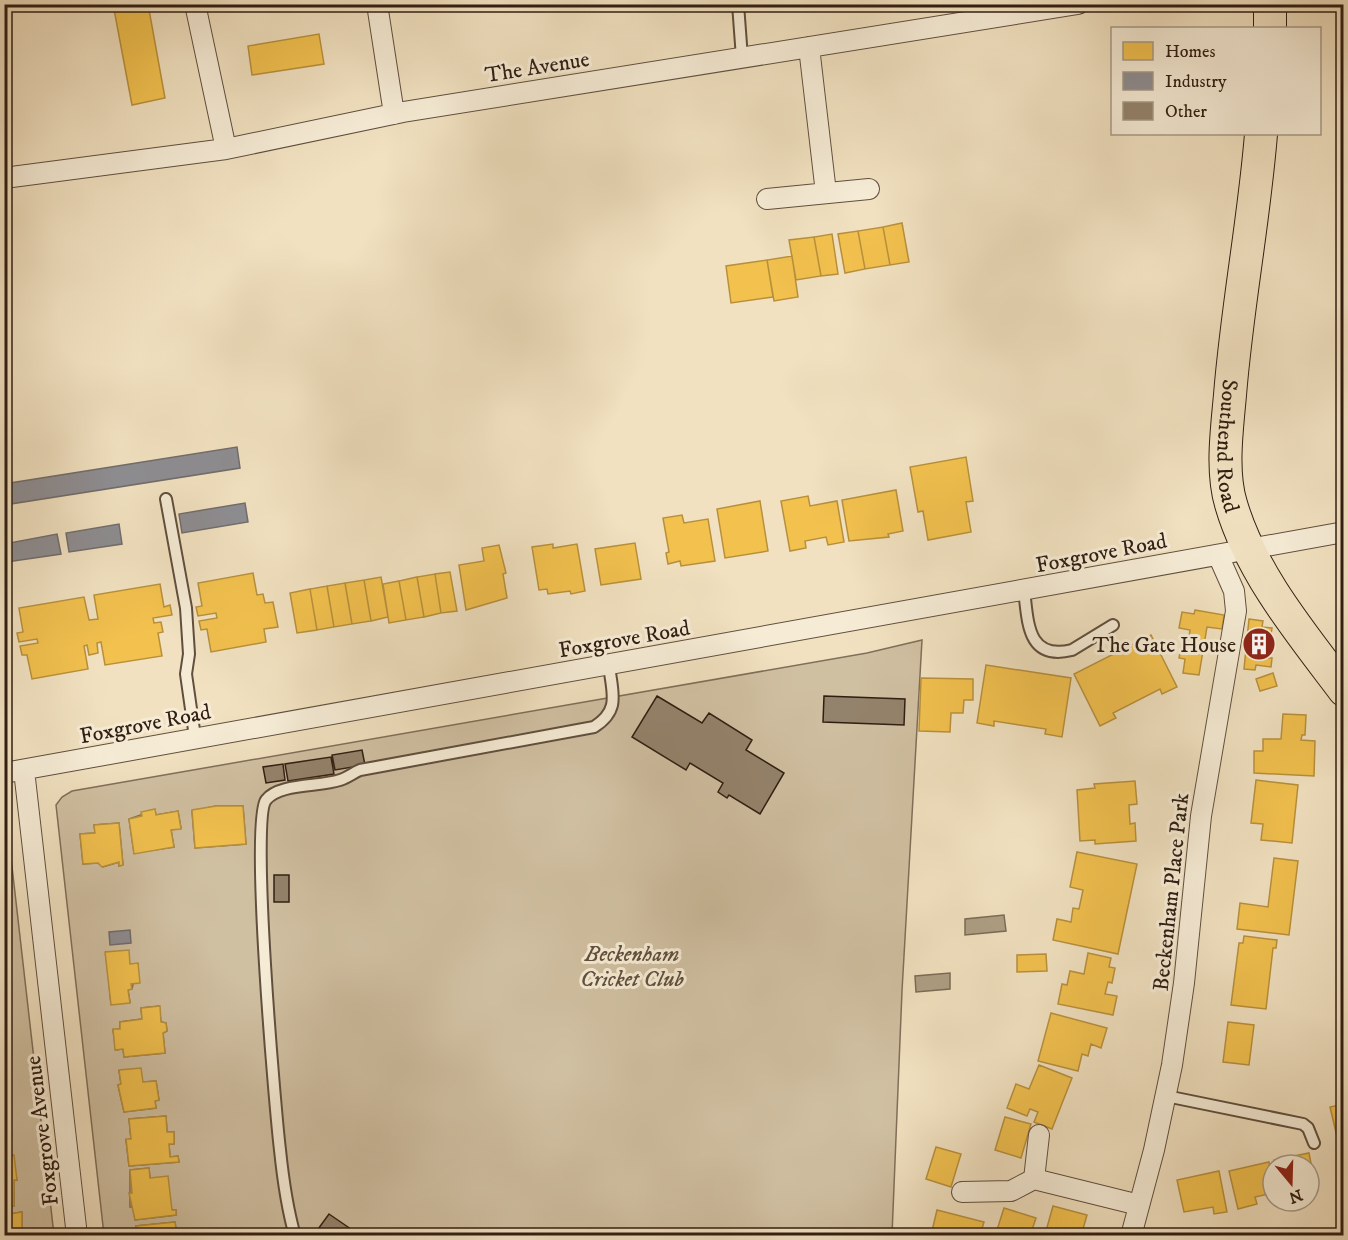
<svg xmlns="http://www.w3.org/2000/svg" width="1348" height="1240" viewBox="0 0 1348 1240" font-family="'IM FELL DW Pica',serif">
<rect width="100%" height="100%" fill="#f1e1c0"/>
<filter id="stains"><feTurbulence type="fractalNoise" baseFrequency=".00333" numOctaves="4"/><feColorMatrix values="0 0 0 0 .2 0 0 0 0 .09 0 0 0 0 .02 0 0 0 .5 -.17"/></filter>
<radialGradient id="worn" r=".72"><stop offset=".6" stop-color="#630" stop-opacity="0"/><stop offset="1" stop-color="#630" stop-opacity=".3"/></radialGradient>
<path fill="#d0c0a2" stroke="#806f5a" stroke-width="1.5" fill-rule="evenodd" d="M922 640 902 991 892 1235 177 1236 175 1222 136 1226 137 1235H104L56 805 62 797 72 791 867 653ZM216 806H243L246 844 195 848 192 811ZM155 810 156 815 178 811 181 828 171 830 174 847 134 853 129 819ZM119 823 123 865 119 866V862L103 867 98 863 83 864 80 834 95 833 94 825ZM106 952 130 964H138L132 989 128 990 130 1002 111 1004ZM159 1006 161 1022 166 1023 167 1031 163 1033 165 1053 124 1057 123 1049 116 1050 113 1030 120 1029V1022L142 1019 141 1008ZM119 1071 143 1082 156 1081 159 1100 155 1101 156 1108 124 1112 118 1085 121 1084ZM166 1116 167 1132H174V1144H169L170 1157 178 1156 179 1162 129 1166 126 1140 131 1139 129 1119ZM149 1168 150 1178 172 1210H176V1215L135 1220 134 1207H130V1170Z
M5 813 6 814 54 1235H22V1212L5 1215V1207L14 1206V1180H17L5 1156 4 1137 11 1119 7 1093H4Z"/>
<path fill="#af9f85" stroke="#7c6b57" stroke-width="1.5" d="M1004 915 1006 931 965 935V919Z
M950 973V989L916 992 915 976Z"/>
<path fill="#f2c14e" stroke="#b8903c" stroke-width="1.5" d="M113 4H148L165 98 132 105Z
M319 34 324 64 252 75 248 46Z
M902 223 909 262 890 265 883 227Z
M883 227 890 265 865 269 858 231Z
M858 231 865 269 845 273 838 234Z
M832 234 838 274 821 276 814 237Z
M814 237 821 276 796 280 789 240Z
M792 256 798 297 774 301 767 260Z
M767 260 773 297 731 303 726 266Z
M966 457 973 501 966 502 971 532 928 540 923 511 918 512 910 467Z
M896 490 903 531 888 534 889 537 849 541 842 500Z
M808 496 810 506 837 501 844 542 828 545 826 537 805 541 806 548 790 551 781 501Z
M760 501 768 551 725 558 717 509Z
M682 515 684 523 708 519 715 561 681 566 680 561 668 564 666 553 669 552 663 518Z
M635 543 641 579 601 585 595 549Z
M553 544V548L577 544 585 591 571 594 570 591 548 594 547 589 539 590 532 547Z
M499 545 506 573 503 574 507 598 466 610 459 565 484 561 482 548Z
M450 572 457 611 441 613 435 574Z
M253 573 257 595 263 594 265 603 273 602 278 627 264 629 266 642 211 652 207 629 201 630 199 621 217 618 216 613 198 616 196 607 202 606 198 583Z
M435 574 441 613 424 617 417 577Z
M381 577 388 617 371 621 364 580Z
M417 577 424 617 406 620 399 581Z
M364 580 371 621 352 624 345 583Z
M399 581 406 620 389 623 383 584Z
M345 583 352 624 334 627 327 586Z
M160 584 164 607 170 605 172 615 153 618 154 623 161 622 163 632 158 633 162 656 105 665 101 642 97 643 98 653 89 655 87 645 84 646 88 669 32 679 27 655H22L20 646 38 643 37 639 19 642 17 633 23 632 19 608 84 597 89 620 98 619 94 595Z
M327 586 334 627 317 630 310 589Z
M310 589 317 630 297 633 290 593Z
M1195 610 1224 615 1222 629 1207 627 1199 675 1183 673 1185 659 1179 658 1182 642 1188 643 1190 630 1179 628 1182 612 1194 614Z
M1249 619 1263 621 1262 627 1272 628 1268 654H1265V658H1272L1271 667 1256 665 1255 670 1244 669Z
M1151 635 1177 687 1162 694 1160 689 1113 713 1116 718 1100 726 1074 674Z
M986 665 1071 678 1062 737 1045 734 1046 729 994 721V726L977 723Z
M1273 673 1277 686 1260 691 1256 679Z
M921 678 973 679V700H964L963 713H951L950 732 919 731Z
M1283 714 1306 715 1305 735H1302L1301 740 1315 741 1314 776 1254 773V751H1263V739H1281Z
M1256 780 1298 785 1292 843 1261 840 1263 824 1251 823Z
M1135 781 1137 804 1129 805 1130 824 1135 823 1136 841 1095 844V840L1080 841 1077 790 1095 788 1094 784Z
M216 806H243L246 844 195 848 192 810Z
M155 809 156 815 178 811 181 829 171 830 174 847 134 854 129 819 142 816 141 812Z
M119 823 123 865 119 866V862L102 867 98 863 83 864 80 834 95 833 94 825Z
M1077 852 1137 864 1118 954 1053 940 1057 919 1071 922 1073 908 1079 909 1083 890 1070 887Z
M1274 858 1298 861 1289 935 1237 929 1240 903 1268 907Z
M1244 936 1277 940 1276 948H1273L1266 1009 1231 1005 1239 943H1243Z
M129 950 130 964 138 963 140 983 131 984 132 989 128 990 130 1003 111 1005 105 952Z
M1088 953 1111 958 1109 967 1115 968 1112 983 1108 982 1105 994 1117 996 1113 1015 1058 1004 1062 984 1067 985 1070 971 1084 974Z
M1046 954 1047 971 1017 972V955Z
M160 1006 161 1022 166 1023 167 1031 163 1033 165 1053 124 1057 123 1049 115 1050 113 1029H120V1022L142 1019 141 1008Z
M1051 1013 1107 1028 1101 1048 1091 1044 1088 1056 1082 1054 1078 1071 1038 1061Z
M1228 1022 1254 1025 1249 1065 1223 1062Z
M1039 1065 1072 1078 1052 1129 1034 1122 1038 1112 1030 1109 1027 1116 1007 1108 1016 1084 1029 1089Z
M141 1068 143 1082 156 1081 159 1100 155 1101 156 1108 124 1112 118 1085 121 1084 119 1070Z
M7 1092 12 1136 4 1137V1093Z
M1344 1104V1144L1339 1145 1330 1107Z
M166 1116 167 1132H174V1144H169L170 1157 178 1156 179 1162 129 1166 126 1139H131L129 1119Z
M1005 1117 1031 1124 1021 1158 995 1150Z
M936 1147 961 1154 951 1187 926 1179Z
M1309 1153 1315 1184 1309 1185V1165H1275L1274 1160Z
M14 1155 17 1180H14V1206L4 1207V1156Z
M1269 1162 1273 1193 1255 1197 1257 1204 1238 1209 1229 1171Z
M149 1168 150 1178 168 1176 172 1210H176V1215L135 1220 129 1193H132L130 1170Z
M1219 1171 1227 1212 1214 1214 1213 1207 1184 1212 1177 1180Z
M1053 1206 1087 1215 1081 1236H1062L1046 1231Z
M1004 1208 1036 1218 1030 1236 996 1233Z
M937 1210 984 1222 980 1236 931 1235Z
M22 1212V1236H4V1215Z
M175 1222 177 1236H137L136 1226Z"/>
<path fill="#8d8d92" stroke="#716c6c" stroke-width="1.5" d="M237 447 240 468 4 505V484Z
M245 503 248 522 182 533 179 514Z
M119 524 122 544 69 552 66 533Z
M57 534 61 554 7 562 4 544Z
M130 930 131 943 110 945 109 932Z"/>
<path fill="#94836c" stroke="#301e12" stroke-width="1.5" d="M657 696 702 723 709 713 752 740 746 750 784 773 760 814 729 795 727 798 718 792 723 783 690 763 686 770 632 737Z
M824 696 905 699 904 725 823 722Z
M362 750 365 765 335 770 332 755Z
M331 757 334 774 288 781 285 764Z
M283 764 285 780 266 783 263 767Z
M274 875H289V902H274Z
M329 1214 361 1236H313Z"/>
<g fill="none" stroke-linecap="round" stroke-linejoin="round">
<defs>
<path id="lane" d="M738 4 742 58
M166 499 186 608 189 654 186 674 195 737
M1024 590C1028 622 1027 661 1072 650L1113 625
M1166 1096 1303 1124 1308 1128 1314 1143
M295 1236C287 1208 283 1179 280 1150 275 1107 250 820 266 800 279 783 320 787 340 780 347 778 353 773 360 770L594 727C621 710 612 693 609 665"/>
<path id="street" d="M195 4 226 149
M377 4 394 114
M809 47 826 193
M4 178 226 149 403 112 1078 4
M767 199 869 189
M24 770 77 1236
M4 773 1344 532
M1034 1179 1039 1135
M962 1192 1011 1191 1034 1179 1139 1205
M1131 1236 1154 1150 1172 1065 1184 983 1201 816 1236 611 1234 591 1218 555"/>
<g id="primary">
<path d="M1270 28V4"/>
<path id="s1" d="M1261 134C1254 221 1237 307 1230 395 1227 429 1221 471 1231 504 1251 573 1301 633 1344 690"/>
</g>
</defs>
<use href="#lane" stroke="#604f3e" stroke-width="14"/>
<use href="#street" stroke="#604f3e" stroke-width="22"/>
<use href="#primary" stroke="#301e12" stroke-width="34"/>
<use href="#lane" stroke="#f6ecd6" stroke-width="10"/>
<use href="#street" stroke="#f6ecd6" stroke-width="20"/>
<use href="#primary" stroke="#f1e1c0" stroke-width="32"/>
</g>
<defs>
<symbol id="building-disc" viewBox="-11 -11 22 22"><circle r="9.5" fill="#8f2418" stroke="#f6ecd6"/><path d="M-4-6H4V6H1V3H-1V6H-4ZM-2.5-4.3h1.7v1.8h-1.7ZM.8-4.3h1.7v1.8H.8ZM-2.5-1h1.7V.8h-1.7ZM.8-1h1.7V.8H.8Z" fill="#fff"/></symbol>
</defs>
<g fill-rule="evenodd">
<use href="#building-disc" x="1240" y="625" width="38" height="38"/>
</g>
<g text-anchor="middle" stroke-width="6" stroke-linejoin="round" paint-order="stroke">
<g font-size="22" fill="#301e12" stroke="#f6ecd6">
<text transform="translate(537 66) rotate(-9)" y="8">The Avenue</text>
<text dy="8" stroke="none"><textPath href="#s1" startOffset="314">Southend Road</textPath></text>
<text transform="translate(1101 552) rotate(-11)" y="8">Foxgrove Road</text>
<text transform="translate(624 638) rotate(-10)" y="8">Foxgrove Road</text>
<text transform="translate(145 723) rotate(-11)" y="8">Foxgrove Road</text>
<text transform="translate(1170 892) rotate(-84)" y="8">Beckenham Place Park</text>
<text transform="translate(41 1131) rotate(-97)" y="8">Foxgrove Avenue</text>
</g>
<g font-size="22" fill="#301e12" stroke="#f6ecd6" text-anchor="end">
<text x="1236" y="652">The Gate House</text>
</g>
<g font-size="22" font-style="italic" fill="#604f3d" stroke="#f6ecd6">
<text x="632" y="961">Beckenham<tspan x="632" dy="25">Cricket Club</tspan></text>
</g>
</g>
<rect width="1348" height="1240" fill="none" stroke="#f1e1c0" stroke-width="24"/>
<rect x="6" y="6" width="1336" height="1228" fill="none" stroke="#301e12" stroke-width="3"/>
<rect x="12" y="12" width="1324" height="1216" fill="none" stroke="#301e12" stroke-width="1.5"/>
<rect x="1111" y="27" width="210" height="108" fill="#f6ecd6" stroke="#a79a88" stroke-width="1.5"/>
<rect x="1123" y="42" width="30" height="18" fill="#f2c14e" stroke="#a79a88" stroke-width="1.5"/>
<text x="1165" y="57" font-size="18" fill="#301e12">Homes</text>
<rect x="1123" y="72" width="30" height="18" fill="#8d8d92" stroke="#a79a88" stroke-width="1.5"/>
<text x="1165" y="87" font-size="18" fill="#301e12">Industry</text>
<rect x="1123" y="102" width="30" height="18" fill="#94836c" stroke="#a79a88" stroke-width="1.5"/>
<text x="1165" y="117" font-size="18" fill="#301e12">Other</text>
<g transform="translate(1291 1183) rotate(161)"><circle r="28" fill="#f6ecd6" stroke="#a79a88" stroke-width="1.5"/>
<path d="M0-4.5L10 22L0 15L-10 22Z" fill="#8f2418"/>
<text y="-9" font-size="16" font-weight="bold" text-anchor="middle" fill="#301e12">N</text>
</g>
<rect width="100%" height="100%" filter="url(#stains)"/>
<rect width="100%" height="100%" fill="url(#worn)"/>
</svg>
